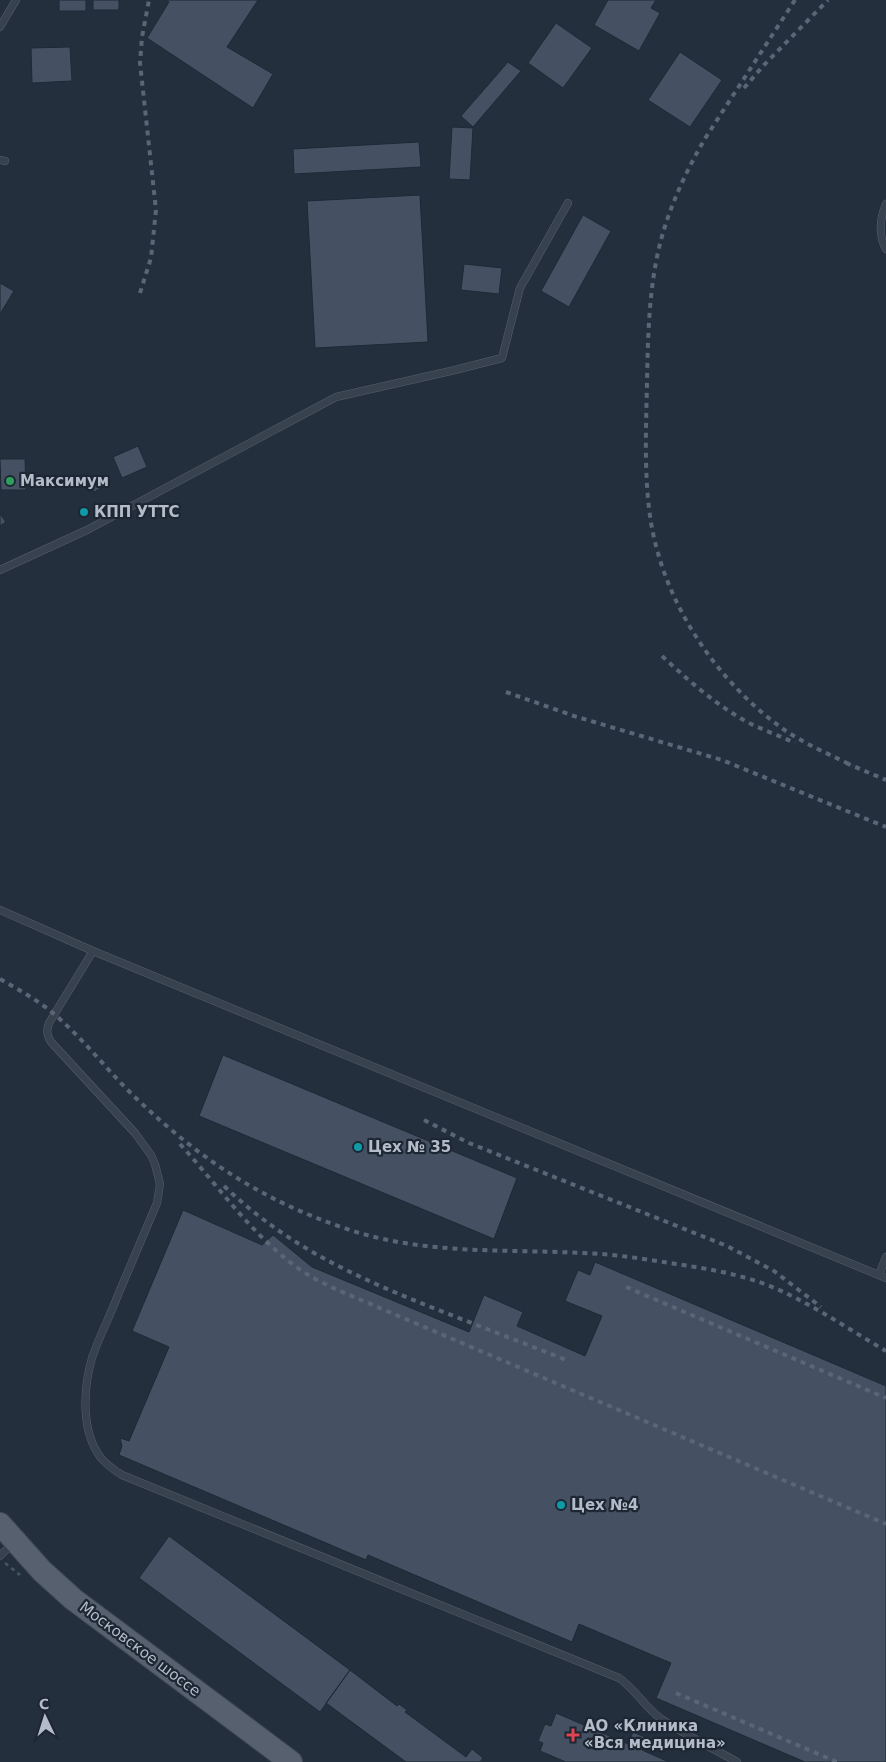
<svg xmlns="http://www.w3.org/2000/svg" width="886" height="1762" viewBox="0 0 886 1762" font-family="'DejaVu Sans',sans-serif">
<rect width="100%" height="100%" fill="#242f3e"/>
<path fill="#455162" stroke="#1f2835" d="M59 0H86V11H59Z
M93 0H119V10H93Z
M165 0H258L227 47 273 74 253 108 147 38 169 2Z
M608 0H656L651 8 660 13 639 51 594 25Z
M556 23 592 48 563 88 528 63Z
M70 47 72 81 32 83 31 48Z
M680 52 722 80 690 127 648 100Z
M508 62 521 71 473 127 461 116Z
M452 127 473 128 470 180 449 179Z
M419 142 421 167 294 174 293 149Z
M420 195 428 342 315 348 307 201Z
M583 215 611 231 569 307 541 291Z
M464 264 502 268 499 294 461 290Z
M0 283 14 291 0 314Z
M138 446 147 467 122 478 113 457Z
M0 459H25L26 490H1Z
M108 477 111 483 94 492 90 486Z
M86 508 89 513 81 517 79 512Z
M0 514 6 522 0 526Z
M223 1055 517 1178 494 1239 199 1116Z
M183 1210 262 1245 273 1235 312 1267 469 1332 484 1295 523 1312 517 1326 585 1356 602 1316 565 1301 578 1270 590 1275 595 1262 886 1386V1762H805L656 1698 671 1663 579 1624 572 1642 368 1555 366 1560 119 1455 122 1446 120 1438 129 1441 169 1347 132 1331Z
M169 1536 350 1670 320 1712 139 1578Z
M350 1670 397 1706 399 1704 407 1710 405 1712 466 1757 472 1749 483 1758 480 1762H406L326 1703Z
M556 1713 628 1744 633 1732 647 1738 642 1750 669 1762H566L540 1751 543 1743 538 1741 545 1724 551 1726Z"/>
<g fill="none" stroke-linecap="round" stroke-linejoin="round">
<defs>
<path id="service" d="M0 27 16 0
M0 160 5 161
M886 204C880 218 878 235 886 249
M0 570 87 530 336 397 455 370 502 358 520 288 568 203
M0 910 93 951 886 1278
M93 951 49 1023C46 1031 47 1035 51 1042L135 1133 151 1155 155 1164 160 1184 157 1203C144 1234 131 1264 118 1295 110 1316 99 1337 92 1358 83 1389 81 1432 101 1458 107 1465 114 1470 122 1475L619 1678C635 1689 644 1706 660 1718 683 1734 713 1748 737 1762
M879 1275 886 1257
M0 1556 13 1543"/>
<path id="primary" d="M0 1524 42 1571 73 1599 291 1762"/>
</defs>
<use href="#service" stroke="#565f6c" stroke-width="8"/>
<use href="#primary" stroke="#414a57" stroke-width="24"/>
<path stroke="#44595c" stroke-width="2.5" stroke-dasharray="4 4" stroke-linecap="butt" d="M5 1563 20 1575"/>
<use href="#service" stroke="#38414e" stroke-width="7"/>
<use href="#primary" stroke="#56606e" stroke-width="22"/>
<path stroke="#5a6575" stroke-width="4" stroke-dasharray="5 5" stroke-linecap="butt" d="M795 0 706 137C690 164 676 193 666 223 649 274 648 330 647 384 646 428 644 472 650 516 662 601 716 682 786 731 807 745 831 755 853 766
M744 88 764 65 828 0
M140 293 151 258 156 210 140 63 142 37 149 0
M662 656C689 681 716 705 749 723 763 730 780 736 795 743
M506 692 574 716 722 760 886 827
M846 763 886 780
M0 979C19 990 38 1000 54 1014 85 1040 109 1073 138 1100 201 1160 262 1200 344 1228 427 1257 515 1248 601 1254 626 1256 651 1260 676 1264 710 1269 745 1275 777 1289 815 1306 850 1330 886 1351
M424 1120 469 1143 727 1246 774 1271 821 1307
M180 1144C220 1188 253 1237 302 1271 314 1279 327 1285 340 1291L886 1524
M224 1186C290 1249 362 1280 446 1313 487 1329 528 1345 569 1361
M626 1287 886 1398
M676 1693 837 1762"/>
</g>
<circle fill="#2e9e5b" stroke="#1d2633" stroke-width="2" cx="10" cy="481" r="5"/>
<g fill="#0f9aa8" stroke="#1d2633" stroke-width="2">
<circle cx="84" cy="512" r="5"/>
<circle cx="358" cy="1147" r="5"/>
<circle cx="561" cy="1505" r="5"/>
</g>
<path fill="#e0444e" stroke="#1d2633" stroke-width="2" d="M570.5 1727.5h5v5h5v5h-5v5h-5v-5h-5v-5h5z"/>
<g text-anchor="middle" stroke-width="4.5" stroke-linejoin="round" paint-order="stroke">
<g font-size="15" font-weight="bold" fill="#b4bcc9" stroke="#1d2633" text-anchor="start">
<text x="20" y="486">Максимум</text>
<text x="94" y="517">КПП УТТС</text>
<text x="368" y="1152">Цех № 35</text>
<text x="571" y="1510">Цех №4</text>
<text x="584" y="1731">АО «Клиника<tspan x="584" dy="17">«Вся медицина»</tspan></text>
</g>
<g font-size="15" fill="#b4bcc9" stroke="#1d2633">
<text transform="translate(140 1649) rotate(37)" y="5">Московское шоссе</text>
</g>
</g>
<g transform="translate(45 1717) rotate(356)" stroke="#1d2633" stroke-width="4" paint-order="stroke">
<path d="M0-4L9 19L0 12L-9 19Z" fill="#b4bcc9"/>
<text y="-8" font-size="14" font-weight="bold" text-anchor="middle" fill="#b4bcc9">С</text>
</g>
</svg>
